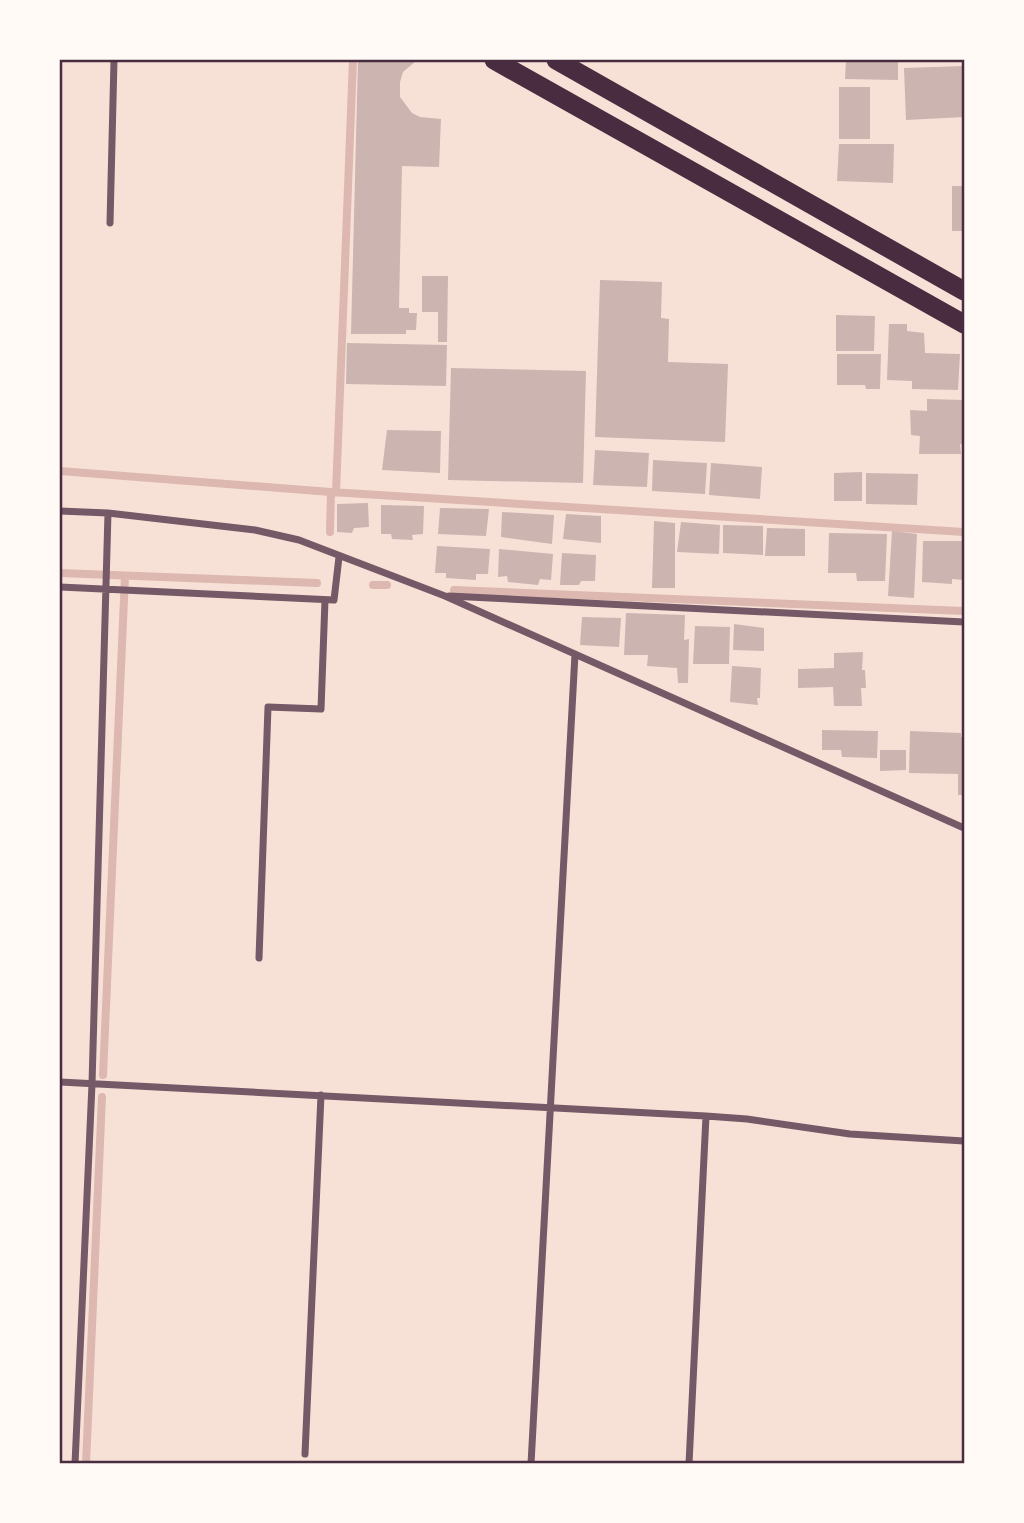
<svg xmlns="http://www.w3.org/2000/svg" width="1024" height="1523" viewBox="0 0 1024 1523" font-family="Cabin,sans-serif">
<rect width="100%" height="100%" fill="#f7e1d7"/>
<g fill="none" stroke-linecap="round" stroke-linejoin="round">
<path stroke="#dcb8b0" stroke-width="8" d="M60 471 331 492 964 532
M336 492 353 60
M330 532 331 492
M60 573 317 583
M373 585H387
M454 590 964 611
M103 1075 125 576
M86 1464 102 1097"/>
</g>
<path fill="#ccb4b1" d="M358 60H417L403 72 400 82V97L412 113 420 117 441 119 439 167 402 166 399 308H409V313H417L416 330H406V334H351Z
M846 60H898V80L845 79Z
M964 66V117L906 120 904 68Z
M839 87H870V139H839Z
M839 144H894L893 183 837 181Z
M952 186H964V231H952Z
M422 276H448L447 342H438V312H422Z
M600 280 662 282 661 318 669 319 668 362 728 364 725 442 595 437Z
M836 315 875 316 874 351H836Z
M889 324H907V331L924 333 925 353 960 354 958 390 912 389V381L887 380Z
M347 343 447 345 446 386 346 384Z
M837 354H881L880 389H866L865 385H837Z
M451 368 586 371 583 483 448 480Z
M927 399 964 400V445L960 444 961 454H919L920 436 911 435 910 410 927 411Z
M387 430 441 431 440 473 382 470Z
M595 450 649 453 647 487 593 485Z
M653 460 707 463 705 494 652 491Z
M711 463 762 467 760 499 709 495Z
M862 472V501H834V473Z
M866 473 918 474 917 505 866 504Z
M368 503 369 527 354 528 352 533 337 532V504Z
M381 505 424 506 423 534 412 535 413 540 392 539 391 534H381Z
M440 508 489 509 486 536 438 534Z
M502 512 554 515 552 544 501 537Z
M566 514 601 516V543L563 539Z
M654 521 675 523V588H652Z
M681 522 720 525 719 554 677 552Z
M723 525 763 526V555L723 553Z
M767 528 805 529V556H765Z
M892 531 917 534 914 598 888 596Z
M829 533 887 534 885 581H857L856 573H828Z
M923 541H964V580L952 579V584L922 582Z
M437 546 490 549 488 574H476V580L446 578V573H435Z
M499 549 553 554 551 580 540 579 538 585 508 582 507 576 498 577Z
M562 553 596 555 595 581H581L579 585H560Z
M626 613 685 615 684 640 689 639 688 683H678L677 668 647 666 648 655H624Z
M582 617 621 618 619 647 580 645Z
M734 624 764 628V651L733 650Z
M695 626 730 627 729 664H693Z
M863 652 862 670H865L866 688H861L862 706H834L833 687 798 688V669L834 668V653Z
M732 666 761 668 760 698H757L758 705 730 702Z
M822 730 878 731 877 758 842 757 841 750H822Z
M910 731 961 733V737H964V795H958V774L909 773Z
M880 750H906V770L880 771Z"/>
<g fill="none" stroke-linecap="round" stroke-linejoin="round">
<path stroke="#755966" stroke-width="7" d="M110 223 114 60
M60 511 108 513 255 530 299 540 445 596 964 828
M60 587 334 600 339 557
M449 596 964 622
M259 958 268 707 321 709 325 600
M60 1082 706 1116 747 1119 850 1134 964 1141
M305 1454 321 1095
M75 1464 92 1084 108 513
M531 1464 575 654
M689 1464 706 1116"/>
<path stroke="#4a2c40" stroke-width="19" d="M494 60 964 324
M556 60 964 291"/>
</g>
<rect width="1024" height="1523" fill="none" stroke="#fffaf5" stroke-width="122"/>
<rect x="61" y="61" width="902" height="1401" fill="none" stroke="#4a2c40" stroke-width="2.5"/>
</svg>
